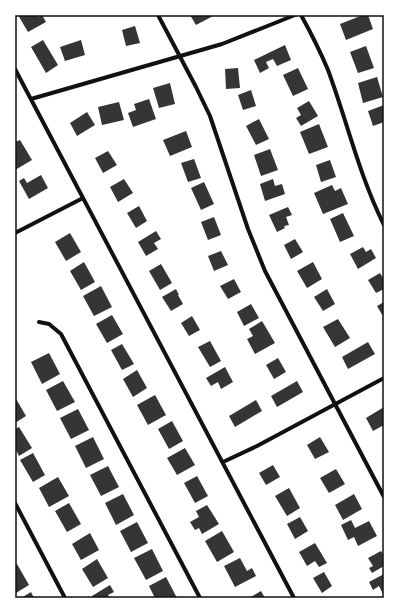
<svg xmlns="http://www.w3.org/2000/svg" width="399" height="613" viewBox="0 0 399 613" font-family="Merriweather,serif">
<rect width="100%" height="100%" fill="#fff"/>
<path fill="#353535" d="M18 15H38L39 17 42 15 46 22 28 32Z
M190 15H215L196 25Z
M363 15H368L373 29 346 40 340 24Z
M135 26 140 43 126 46 122 30Z
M43 40 58 65 46 73 31 47Z
M81 40 85 55 65 61 60 47Z
M285 45 291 60 277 66 273 59 266 62 269 68 260 73 254 60Z
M366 46 374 68 358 73 350 52Z
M238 68 240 88 226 89 225 69Z
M298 68 308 89 293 96 283 75Z
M377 77 383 97 363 103 358 83Z
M170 83 175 104 159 108 153 88Z
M251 90 256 106 243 110 238 95Z
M149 99 156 119 133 127 128 113 136 110 134 104Z
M309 101 318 116 301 126 296 118 301 115 297 108Z
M119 102 124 120 102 125 98 107Z
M384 105V122L373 126 368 111Z
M87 112 95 125 77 136 70 123Z
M259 119 269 139 256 145 246 126Z
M319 124 328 147 309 154 300 132Z
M186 131 192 147 170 156 163 140Z
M20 140 32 160 15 170V142Z
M270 149 278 170 261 176 254 155Z
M108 151 117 165 103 173 95 158Z
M194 159 201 178 188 182 181 163Z
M330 160 336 177 321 182 316 165Z
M41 175 48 188 29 199 19 181 24 178 27 183Z
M124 179 133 193 118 202 110 187Z
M273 179 275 186 282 184 285 194 265 201 260 184Z
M204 182 214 204 201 210 191 188Z
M332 185 335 191 341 188 348 204 323 214 314 193Z
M139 206 147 221 136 228 127 213Z
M288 207 292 215 286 217 289 225 284 226 285 228 277 232 269 215Z
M343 213 354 236 340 242 330 219Z
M214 217 221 235 208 240 201 222Z
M156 231 161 239 154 243 158 249 146 256 138 242Z
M70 233 81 252 66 261 55 242Z
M295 239 303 252 291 259 284 245Z
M363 247 366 252 371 249 376 258 358 269 350 254Z
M221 251 228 265 214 271 208 256Z
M84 262 95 282 81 290 70 271Z
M313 262 322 279 307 288 297 271Z
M161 264 172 283 160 290 149 271Z
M380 273 384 280V289L376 293 368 280Z
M234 279 241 292 228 299 220 286Z
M101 286 112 307 94 316 83 296Z
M176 289 179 295H178L183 304 171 311 162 297Z
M327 289 335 304 323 311 314 297Z
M384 302V318L377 306Z
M251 304 259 318 244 326 237 312Z
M112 315 123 334 107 343 96 324Z
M192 316 200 330 189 336 181 323Z
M338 319 350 338 335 347 323 327Z
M262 321 275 343 255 354 247 339 253 336 249 329Z
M210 341 221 361 210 367 198 347Z
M368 342 375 354 348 369 342 357Z
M122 344 134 364 122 370 111 350Z
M49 353 60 374 42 384 31 362Z
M278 358 286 372 274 379 266 365Z
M225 367 233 382 221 389 218 382 211 386 206 378Z
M137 370 147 388 133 397 123 379Z
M63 381 75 402 57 411 46 390Z
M297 381 303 392 277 407 271 396Z
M155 395 166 415 148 425 137 405Z
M15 397 26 416 15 423Z
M256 400 262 411 235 427 229 416Z
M384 407V425L373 431 366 418Z
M78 409 89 430 71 439 60 418Z
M172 421 183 441 169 449 158 429Z
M19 427 32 448 19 456 15 448V429Z
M93 437 104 459 86 468 75 446Z
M320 437 329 452 315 459 307 445Z
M185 448 195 465 177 475 167 458Z
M33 453 45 475 33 482 20 460Z
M273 465 280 477 266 485 259 473Z
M108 466 119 487 101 496 90 475Z
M336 469 345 484 329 493 320 478Z
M197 476 208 496 195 503 184 483Z
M58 477 69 496 49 507 39 488Z
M289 488 300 508 287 516 275 496Z
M123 494 134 515 116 525 105 503Z
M354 494 362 509 343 520 335 505Z
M69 503 81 524 67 532 55 511Z
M207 505 219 524 202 534 199 528 195 530 190 522 199 517 196 511Z
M300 517 308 531 295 539 287 524Z
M351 520 355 528 369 521 377 536 358 546 354 537 348 540 341 525Z
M137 522 148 543 131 552 120 531Z
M222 531 234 552 217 562 205 541Z
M90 533 99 550 81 560 72 544Z
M315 543 327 563 319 567 315 561 307 566 299 552Z
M152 549 163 571 146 580 134 558Z
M381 551 384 556V566L372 573 369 568 373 566 368 558Z
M240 558 247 571 252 568 256 576 235 587 224 566Z
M97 559 108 578 93 587 82 569Z
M17 564 29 585 16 593 15 591V565Z
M324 572 332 586 322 593 313 578Z
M384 574V596L379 586 373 590 369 582Z
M166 577 177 598H155L149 586Z
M110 585 114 592 108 595 110 598H93L92 596Z
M261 591 265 598H249Z
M31 592 34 598H21Z"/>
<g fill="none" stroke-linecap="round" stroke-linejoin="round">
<path stroke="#111" stroke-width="4" d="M158 15 196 87 210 116 248 229 265 271 384 497
M301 15C311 33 320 51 328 70 347 121 359 175 384 225
M15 69 294 598
M31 99 222 44 295 15
M15 233 83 198
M39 322 49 324 61 334 200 598
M223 462 257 446 384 378
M15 503 65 598"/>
</g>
<rect width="399" height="613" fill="none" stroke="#ffffff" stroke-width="32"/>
<rect x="16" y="16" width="367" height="581" fill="none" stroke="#111" stroke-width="1.5"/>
</svg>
